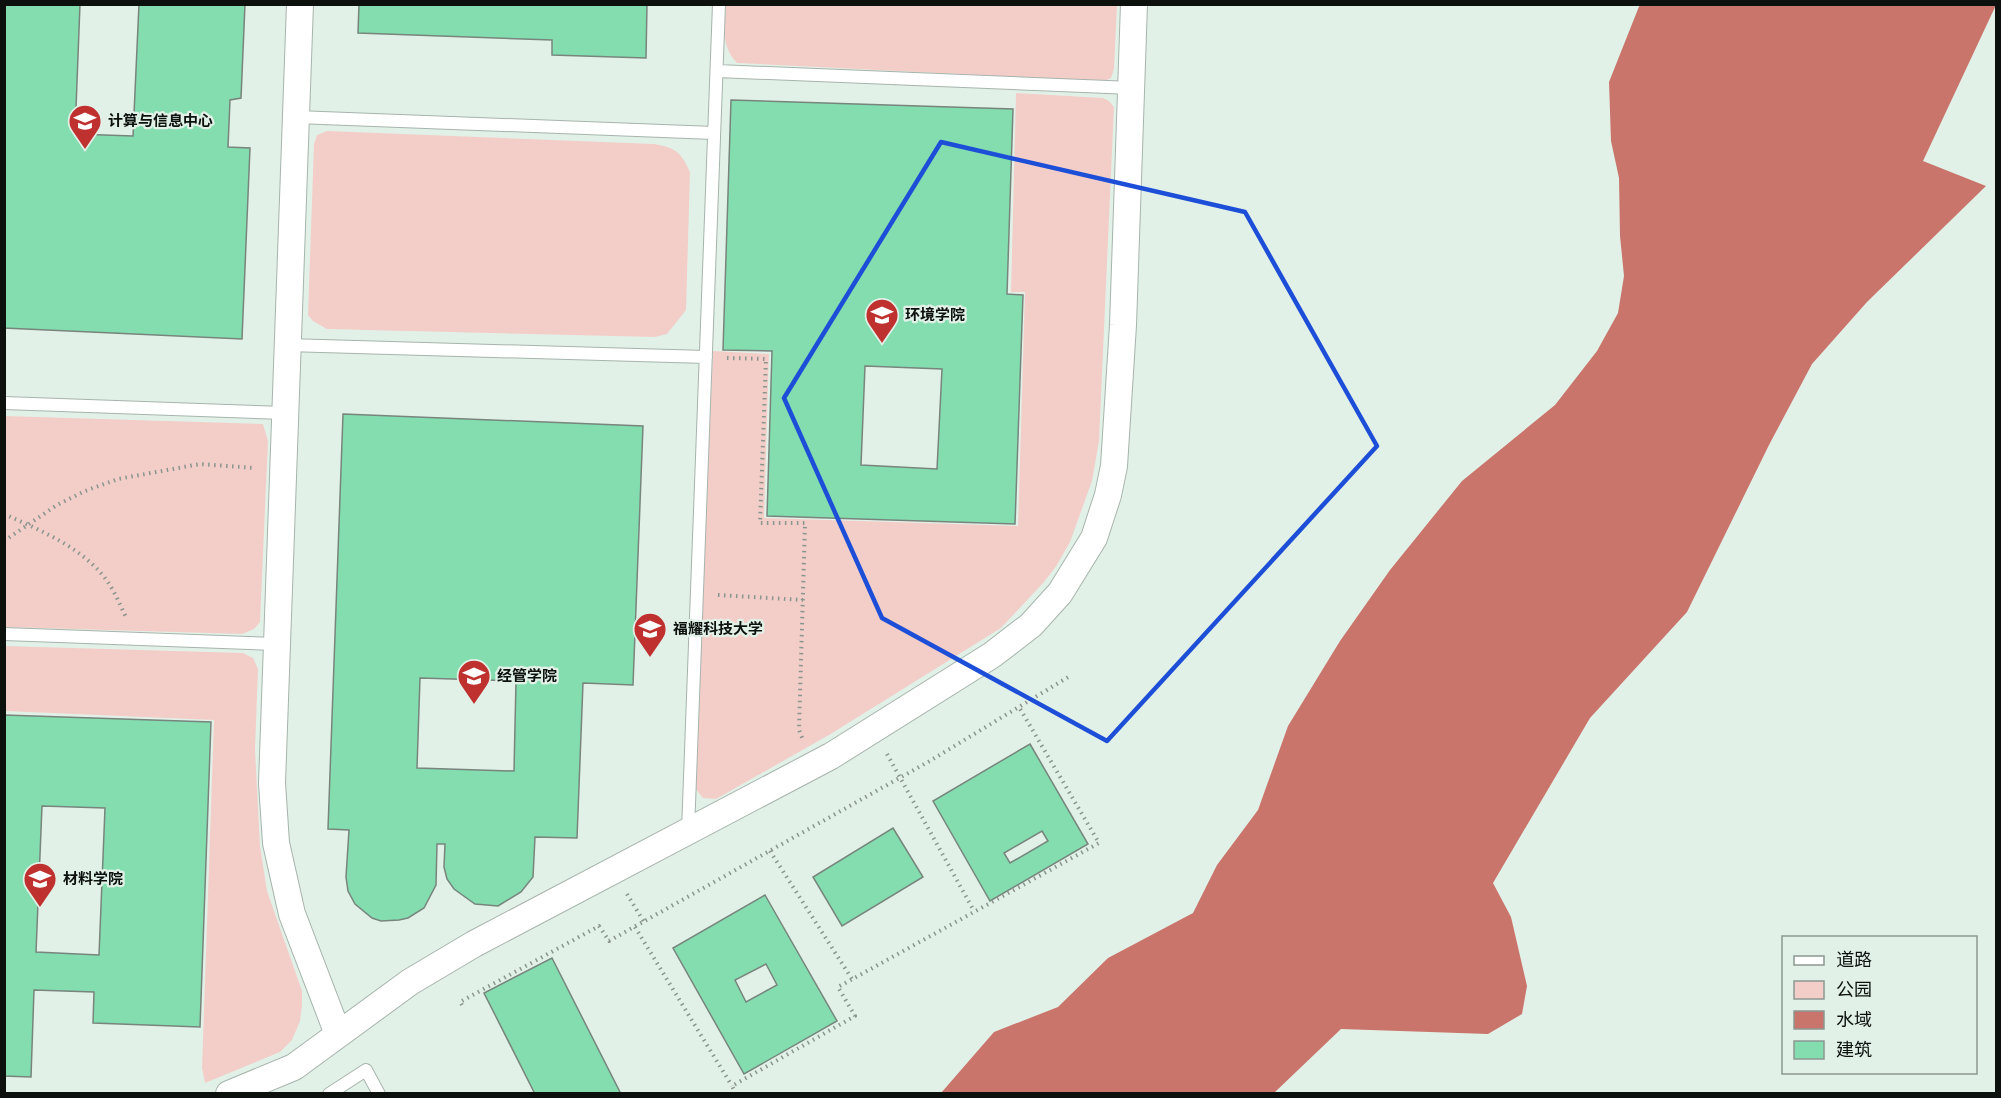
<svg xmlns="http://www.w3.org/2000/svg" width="2001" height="1098" viewBox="0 0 2001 1098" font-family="'PT Serif','Noto Sans SC',serif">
<rect width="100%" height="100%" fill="#e2f1e8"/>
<path fill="#f3cec9" d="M726 5H1117L1114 69 1111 78 1105 81H1096L737 63C720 45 725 27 726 5Z
M1016 93 1103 98 1109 101 1114 107 1099 441 1092 481 1070 542 1057 565 1044 582 1001 628 829 735 716 799 703 798 695 788 694 782 713 351 769 354 764 518 1018 526 1025 292H1011Z
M327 131 654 144C676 148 681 152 690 172L686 310 667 334 655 337 327 329 313 321 308 315 314 144 317 135Z
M5 416 263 424 268 441 260 622 254 629 242 634 5 627Z
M5 646 243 653 253 658 258 669 255 750 260 846 267 891 302 991V1005L300 1021 292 1040 280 1052 205 1083 202 1068 214 720 5 711Z"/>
<path fill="#c9756c" d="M1640 4 1996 5 1923 161 1986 186 1867 302 1812 364 1769 445 1687 612 1590 718 1493 883 1511 917 1527 986 1522 1014 1488 1034 1341 1029 1274 1093H941L994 1032 1058 1007 1108 958 1193 913 1217 865 1258 810 1288 726 1340 641 1390 570 1462 481 1555 405 1597 351 1618 313 1624 276 1620 236 1619 178 1611 141 1609 82Z"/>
<path fill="#84ddaf" stroke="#77857d" stroke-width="1.5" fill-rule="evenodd" d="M4 4H80L75 134 133 136 139 4H245L241 98 230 100 228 147 250 148 242 339 4 328Z
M359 4H647L646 58 552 55V40L358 33Z
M731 100 1013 109 1007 294 1023 295 1015 524 767 516 772 351 723 350ZM865 366 942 369 937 469 861 465Z
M343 414 643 426 633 685 583 683 577 838 535 837 533 877 521 892 498 906 475 904 454 889 447 879 444 867 445 844H437L436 885 424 908 408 918 399 920 381 921 372 918 355 904 348 891 346 877 349 830 328 829ZM420 678 516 681 514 771 417 768Z
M4 715 211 722 200 1027 93 1023 94 992 34 990 31 1077 4 1076ZM42 806 105 808 99 955 36 952Z
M1030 744 1088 844 990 901 933 801ZM1042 831 1048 841 1010 863 1004 853Z
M893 828 923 877 842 926 813 877Z
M765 895 837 1021 744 1074 673 948ZM766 964 777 985 746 1002 735 980Z
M552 958 621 1094H535L484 993Z"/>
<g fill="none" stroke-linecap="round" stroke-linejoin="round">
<defs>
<path id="service" d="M717 71 1132 88
M296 117 714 133
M287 345 706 357
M4 403 285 413
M4 634 276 644
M688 831 719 4
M329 1094 366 1070 379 1094"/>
<path id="minor" d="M300 4 272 783 276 843 292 914 338 1034
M229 1094 294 1067 410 982 474 944 831 756 992 655 1031 625 1060 593 1094 538 1108 495 1114 466 1123 325 1134 4"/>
</defs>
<use href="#service" stroke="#a6b4ac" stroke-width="14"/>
<use href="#minor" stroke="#a6b4ac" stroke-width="28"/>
<path stroke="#8a958e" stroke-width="4" stroke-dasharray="1.5 4.5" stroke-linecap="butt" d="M727 358 766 359 760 523H805L799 730 803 740
M4 514C42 531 89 550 111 587 117 597 121 607 126 617
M4 541 57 505 85 491 118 479 200 464 255 468
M718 595 803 600
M887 754 974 911
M770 851 852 979
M627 894 644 922
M635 927 732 1086
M462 1005 460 1002 599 926 609 941 928 762 1070 676
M736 1094 732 1086 855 1016 838 987 1099 843 1019 707"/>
<use href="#service" stroke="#fff" stroke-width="12"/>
<use href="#minor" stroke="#fff" stroke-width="26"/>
</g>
<path fill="none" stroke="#1d4ed8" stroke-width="4.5" stroke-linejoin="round" d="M941 142 1245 212 1377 446 1107 741 882 618 784 398Z"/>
<defs>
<symbol id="university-pin" viewBox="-11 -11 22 30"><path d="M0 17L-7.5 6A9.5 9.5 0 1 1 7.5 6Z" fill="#bf312e" stroke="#e2f1e8"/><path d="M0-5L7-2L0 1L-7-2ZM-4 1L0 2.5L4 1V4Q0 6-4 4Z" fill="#fff"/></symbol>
</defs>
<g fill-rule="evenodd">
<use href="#university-pin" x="66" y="102" width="38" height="52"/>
<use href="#university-pin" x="863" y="296" width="38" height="52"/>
<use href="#university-pin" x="631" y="610" width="38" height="52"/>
<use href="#university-pin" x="455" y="657" width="38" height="52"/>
<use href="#university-pin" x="21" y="860" width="38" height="52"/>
</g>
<g text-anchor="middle" stroke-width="4.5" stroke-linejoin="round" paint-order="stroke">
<g font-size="15" font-weight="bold" fill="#0c110e" stroke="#e2f1e8" text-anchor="start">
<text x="108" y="126">计算与信息中心</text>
<text x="905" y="320">环境学院</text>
<text x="673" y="634">福耀科技大学</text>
<text x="497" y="681">经管学院</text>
<text x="63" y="884">材料学院</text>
</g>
</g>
<rect width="2001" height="1098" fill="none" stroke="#0c110e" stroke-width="12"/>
<rect x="1782" y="936" width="195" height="138" fill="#e2f1e8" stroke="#8c9791" stroke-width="1.5"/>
<rect x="1794" y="956" width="30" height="9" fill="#ffffff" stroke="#8c9791" stroke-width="1.5"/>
<text x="1836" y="966" font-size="18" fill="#0c110e">道路</text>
<rect x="1794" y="981" width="30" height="18" fill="#f3cec9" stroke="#8c9791" stroke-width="1.5"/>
<text x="1836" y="996" font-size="18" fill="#0c110e">公园</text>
<rect x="1794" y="1011" width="30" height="18" fill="#c9756c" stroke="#8c9791" stroke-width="1.5"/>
<text x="1836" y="1026" font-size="18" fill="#0c110e">水域</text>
<rect x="1794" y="1041" width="30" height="18" fill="#84ddaf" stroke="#8c9791" stroke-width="1.5"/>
<text x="1836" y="1056" font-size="18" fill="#0c110e">建筑</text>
</svg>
